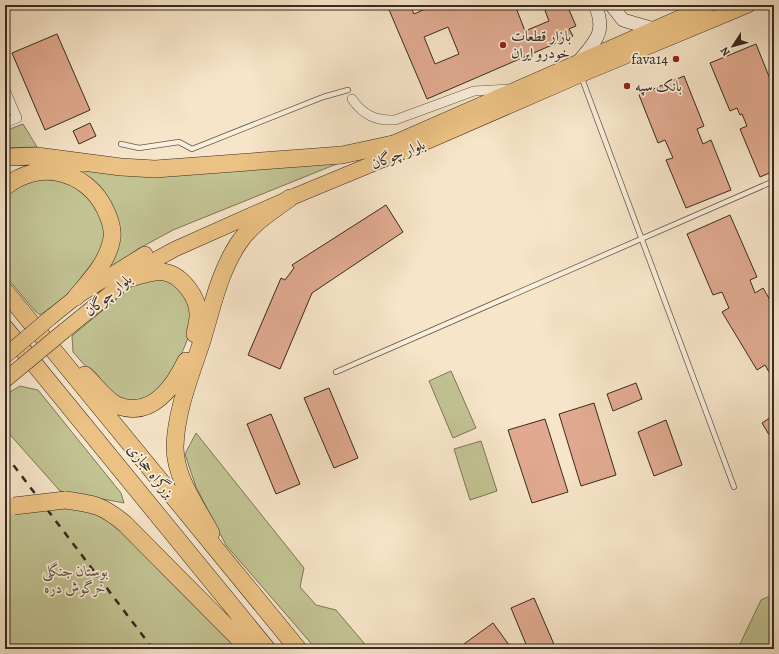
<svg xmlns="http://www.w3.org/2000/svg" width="779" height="654" viewBox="0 0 779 654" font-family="Alegreya,Amiri,serif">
<rect width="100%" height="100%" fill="#f7e5c9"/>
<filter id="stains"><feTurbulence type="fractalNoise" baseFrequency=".005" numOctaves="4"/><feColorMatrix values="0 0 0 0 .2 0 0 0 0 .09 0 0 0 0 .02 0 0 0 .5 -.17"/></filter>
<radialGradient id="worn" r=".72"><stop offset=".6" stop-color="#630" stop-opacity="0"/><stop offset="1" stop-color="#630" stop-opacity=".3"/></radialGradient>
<path fill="#c2c393" stroke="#7c7659" d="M23 124 37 147 5 148V131Z
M339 163 173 230 138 249 106 272 108 199 95 182 75 169Z
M32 178 71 182 99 209 107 233 103 250 75 290 40 315 35 311 5 275V192Z
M162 278C201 300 197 318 181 355 178 362 175 374 170 380 162 390 149 398 139 406L113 397 73 352 72 336 133 285Z
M451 371 476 428 453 438 429 381Z
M20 386 38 390 121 493 124 503 60 491 5 429V395Z
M196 433 304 568 300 587 316 605 336 610 369 649H316L226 545 196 487 185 454Z
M481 441 497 491 470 500 454 449Z
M26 508H71L93 511 117 523 238 649H5V511Z
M774 594V649H744L740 644 761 600Z"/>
<path fill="#e1aa90" stroke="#372a1f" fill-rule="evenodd" d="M387 5H410L414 14 434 5H515L525 31 549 21 543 5H567L576 26 569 29 573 36 427 99ZM448 27 459 54 435 64 424 37Z
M57 34 90 110 45 130 12 53Z
M756 44 774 89V171L760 177 740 129 747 126 742 114 740 115 737 108 730 111 710 63Z
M684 76 704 126 697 129 703 144 711 140 731 190 686 208 666 160 673 158 665 140 658 143 639 95Z
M90 123 96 136 79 144 73 131Z
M386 205 403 232 312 293 280 369 248 355 281 278 285 280 294 268 292 265Z
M730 215 757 277 750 280 755 293 763 288 774 307V369L769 372 765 365 757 370 722 312 729 308 722 292 713 295 687 234Z
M636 383 642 399 613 411 607 394Z
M329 388 358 458 334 468 304 398Z
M594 403 616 475 581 486 559 414Z
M271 414 300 484 276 494 247 424Z
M774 415V443L762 423Z
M545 419 568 492 532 503 508 430Z
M666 420 682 465 654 476 638 432Z
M534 598 556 649H528L511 608Z
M493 623 512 649H457Z"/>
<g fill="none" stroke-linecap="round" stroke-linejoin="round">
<defs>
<path id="lane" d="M581 76 734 487
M121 144 139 148 179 142 192 149 323 97 348 90
M336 372 774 181"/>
<path id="street" d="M5 90 17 118 5 123
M352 99C363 115 376 121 395 120L474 91 510 89"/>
<path id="secondary" d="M611 5 623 20 654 29
M579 61C595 42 607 32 595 5"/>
<path id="primary" d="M382 148 709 5
M51 317 76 297 145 254
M64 331 144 266 175 249 290 198 435 138 580 75 748 5"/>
<path id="highway" d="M5 157 37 156 121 167 155 169 342 155 393 144
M5 187C38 159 86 170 105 209 109 217 113 229 112 238 108 262 91 279 76 297
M127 279C138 276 153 270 164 272 182 275 199 298 198 316 198 322 196 328 195 334
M5 291 298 649
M5 328 267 649
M85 375C95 384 106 401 119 406 152 418 174 386 186 361
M65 500C95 504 102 505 125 524L249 649
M211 533C197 507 175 478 175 447 176 411 190 377 201 344 212 309 218 275 238 244 250 225 272 211 290 198"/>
</defs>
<use href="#lane" stroke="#67594a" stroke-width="6"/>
<use href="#street" stroke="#67594a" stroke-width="10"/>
<use href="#secondary" stroke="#372a1f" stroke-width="14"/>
<use href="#primary" stroke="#372a1f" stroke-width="16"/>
<use href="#highway" stroke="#372a1f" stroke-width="18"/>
<use href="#lane" stroke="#faeedc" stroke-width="4.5"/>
<use href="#street" stroke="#faeedc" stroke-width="9"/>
<use href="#secondary" stroke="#faeedc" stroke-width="13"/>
<use href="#primary" stroke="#ecc284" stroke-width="15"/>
<use href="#highway" stroke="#ecc284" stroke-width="17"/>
<path stroke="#372a1f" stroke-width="2.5" stroke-dasharray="7 7" stroke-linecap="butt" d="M5 454 153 649"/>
<defs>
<path id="primary-bridge" d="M5 356 51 317
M5 380 64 331"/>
<path id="highway-bridge" d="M14 506 65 500"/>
</defs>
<use href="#primary-bridge" stroke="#372a1f" stroke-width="16" stroke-linecap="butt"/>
<use href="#highway-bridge" stroke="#372a1f" stroke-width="18" stroke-linecap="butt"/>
<use href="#primary-bridge" stroke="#ecc284" stroke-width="15"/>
<use href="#highway-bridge" stroke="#ecc284" stroke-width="17"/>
</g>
<g fill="#8f2418" stroke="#faeedc" stroke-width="1.5">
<circle cx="503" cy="45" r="4"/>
<circle cx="676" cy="59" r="4"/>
<circle cx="627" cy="86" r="4"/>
</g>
<g text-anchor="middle" stroke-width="3.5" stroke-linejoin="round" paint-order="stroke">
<g font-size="15" fill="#372a1f" stroke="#faeedc" text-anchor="start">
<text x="511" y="41">بازار قطعات<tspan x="511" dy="17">خودرو ایران</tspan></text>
<text x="668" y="64" text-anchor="end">fava14</text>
<text x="635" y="91">بانک سپه</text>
</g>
<g font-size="15" fill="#372a1f" stroke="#faeedc">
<text transform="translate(398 154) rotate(-22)" y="5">بلوار چوگان</text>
<text transform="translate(108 295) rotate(-40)" y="5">بلوار چوگان</text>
<text transform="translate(151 471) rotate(51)" y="5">بزرگراه حجازی</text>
</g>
<g font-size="15" font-style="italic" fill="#5a503c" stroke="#faeedc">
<text x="75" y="576">بوستان جنگلی<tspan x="75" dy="17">خرگوش دره</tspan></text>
</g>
</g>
<rect width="779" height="654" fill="none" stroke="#f7e5c9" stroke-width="20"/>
<rect x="6" y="6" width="767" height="642" fill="none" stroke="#372a1f" stroke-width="2"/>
<rect x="10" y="10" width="759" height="634" fill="none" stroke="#372a1f"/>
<g transform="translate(733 46) rotate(234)" stroke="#faeedc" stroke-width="3" paint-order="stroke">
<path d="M0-3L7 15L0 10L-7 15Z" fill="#372a1f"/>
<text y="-6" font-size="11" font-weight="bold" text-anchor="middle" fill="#372a1f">N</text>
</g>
<rect width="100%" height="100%" filter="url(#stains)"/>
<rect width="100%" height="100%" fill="url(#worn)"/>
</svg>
